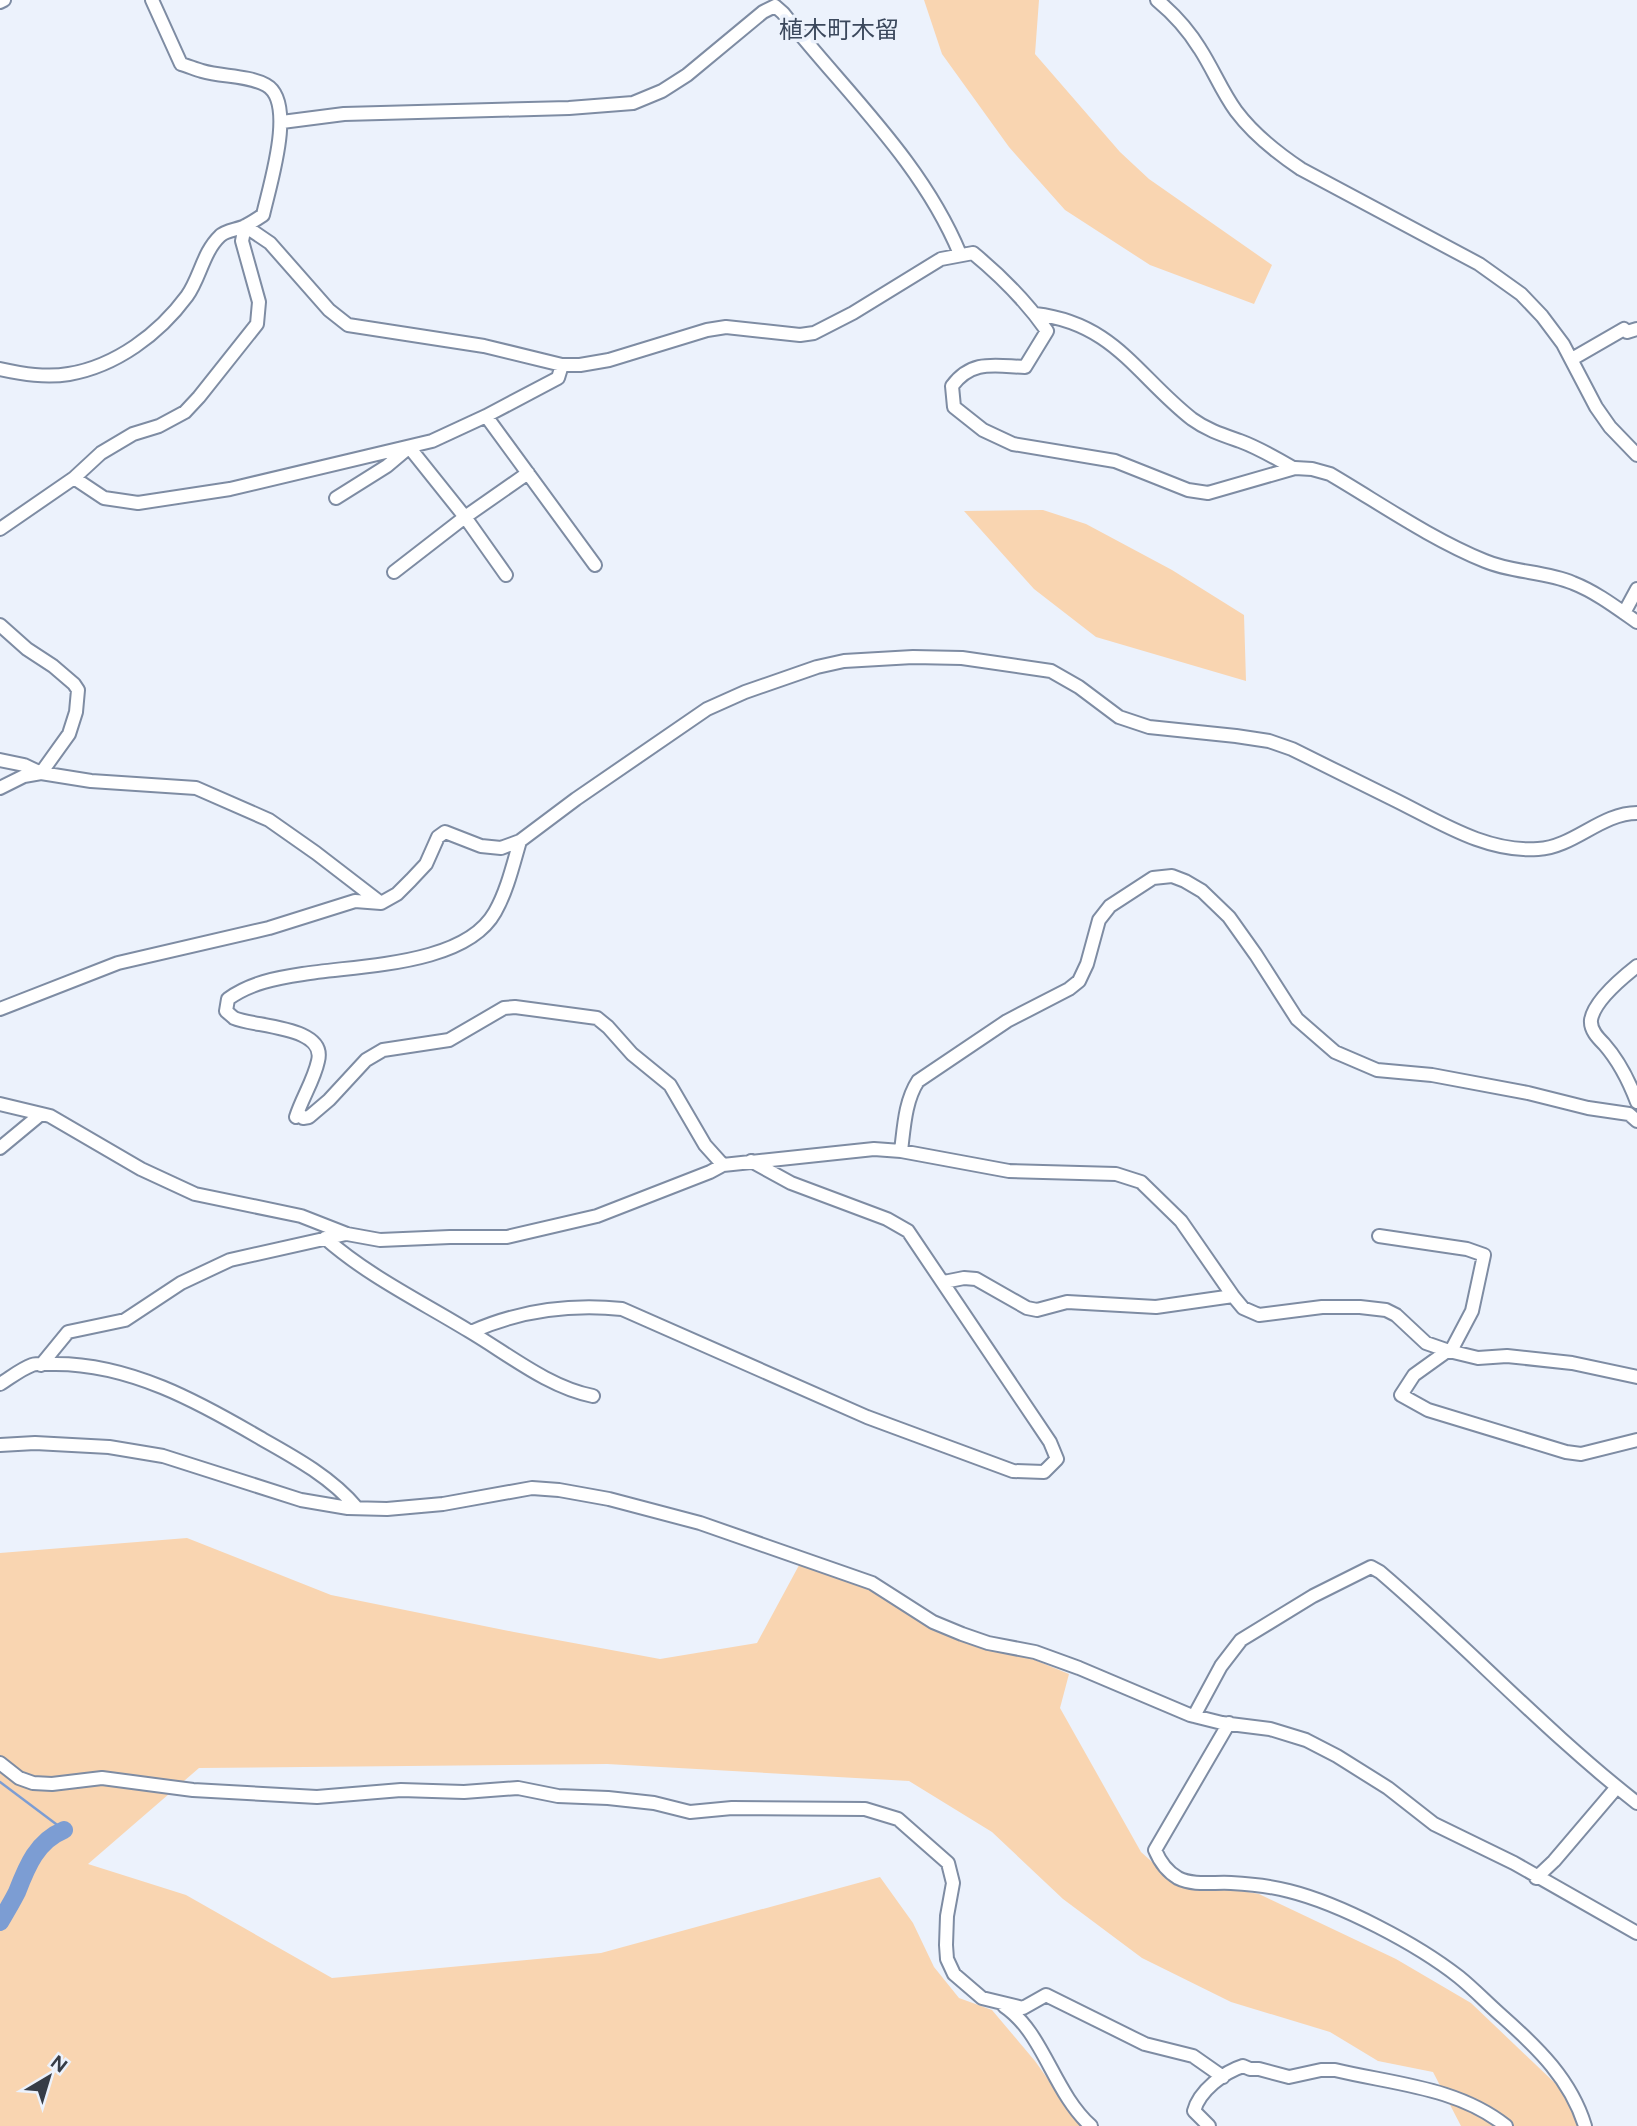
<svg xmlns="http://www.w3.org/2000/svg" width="1637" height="2126" viewBox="0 0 1637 2126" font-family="Figtree,'Noto Sans JP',sans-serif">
<rect width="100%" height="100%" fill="#ecf2fc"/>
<path fill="#f9d5b1" d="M924 0H1039L1035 54 1120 152 1149 179 1272 265 1254 304 1150 265 1065 210 1009 147 942 54Z
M1043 510 1086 524 1172 570 1244 615 1246 681 1096 637 1034 589 964 511Z
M187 1538 331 1595 514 1632 660 1659 757 1643 804 1556 928 1616 1069 1674 1060 1708 1141 1852 1170 1878 1259 1894 1396 1959 1471 2003 1578 2105 1581 2126H1461L1433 2072 1378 2061 1330 2032 1231 2002 1142 1958 1063 1899 992 1832 909 1781 607 1764 199 1768 88 1864 186 1895 332 1978 601 1953 880 1877 913 1923 934 1967 959 1998 992 2010 1035 2061 1081 2126H0V1553Z"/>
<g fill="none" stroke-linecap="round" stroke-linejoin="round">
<path stroke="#7c9dd3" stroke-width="2.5" d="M0 1782 64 1830"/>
<path stroke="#7c9dd3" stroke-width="18" d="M0 1922C6 1912 12 1902 17 1892 27 1866 37 1841 64 1830"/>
<defs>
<path id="minor" d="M1157 0C1174 14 1189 31 1200 49 1213 69 1222 92 1236 111 1254 135 1277 153 1301 169L1479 264 1521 294 1542 316 1563 344 1596 407 1610 427 1637 455
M0 2 4 0
M282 122 344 114 569 108 633 103 662 91 687 75 763 12 775 6 783 13C845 92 921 160 960 254
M245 226 270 243 329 310 348 325 484 346 562 365H580L609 360 707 330 726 327 800 335 814 333 853 313 941 259 973 253C1001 276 1026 301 1047 331L1025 367C995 366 972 359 952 386L954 407 983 430 1013 444 1115 461 1188 490 1208 493 1295 468 1312 469 1330 474C1381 504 1431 539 1485 561 1513 573 1545 571 1573 583 1596 592 1617 608 1637 622
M1035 314C1114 323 1137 376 1192 419 1207 430 1223 435 1240 441 1259 448 1276 458 1293 468
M1572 359 1624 329 1627 332 1637 329
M0 369C23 374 46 378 69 374 116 366 159 334 187 296 200 278 203 252 220 236 226 230 237 230 245 226 251 223 257 219 263 215 269 187 297 102 266 85 247 75 222 77 202 71 195 69 188 66 181 64L152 0
M486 416 595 565
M409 447 465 517 506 575
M74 478 104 498 138 503 230 489 432 441 486 416 558 378 562 365
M336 498 387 466 406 450
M0 529 74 478 101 453 133 434 159 426 185 412 199 397 257 324 259 302 242 241 245 226
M394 572 465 517 528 473
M1624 613 1637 589
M0 625 27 649 53 666 74 684 78 690 76 712 69 734 41 773
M0 760 24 765 41 773
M0 788 24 776 41 773 91 781 196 788 269 820 316 853 381 903
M520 841C513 865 507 891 495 912 465 966 358 965 303 974 276 978 250 983 228 999L226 1011C227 1012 233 1017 234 1018 254 1027 327 1026 318 1061 314 1080 302 1098 296 1117L300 1115 303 1118 309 1117 329 1100 366 1060 383 1050 449 1040 504 1008 515 1007 597 1018 608 1027 632 1054 670 1085 705 1145 723 1165
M1637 966C1623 977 1594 1001 1591 1020 1590 1030 1598 1038 1604 1044 1619 1061 1629 1081 1637 1102
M0 1009 118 963 269 928 355 901 381 903 397 894 411 880 426 864 438 837 445 832 481 846 501 848 520 841 576 799 707 709 745 692 817 667 844 661 913 657 962 658 1051 671 1079 687 1119 717 1149 727 1236 736 1269 741 1292 749C1326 766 1359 782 1393 799 1438 821 1486 853 1538 849 1574 847 1601 813 1637 813
M0 1104 50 1116 141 1169 195 1194 301 1216 347 1234 380 1240 450 1237H507L597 1216 710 1172 723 1165 874 1149 901 1151 1009 1171 1116 1174 1141 1182 1181 1221 1233 1296 1243 1308 1259 1315 1322 1307H1360L1386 1310 1396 1315 1426 1343 1449 1351 1478 1358 1507 1356 1572 1363 1637 1377
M0 1148 41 1114
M901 1151C904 1127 905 1101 918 1081L1007 1021 1069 989 1079 981 1087 964 1099 920 1110 906 1153 878 1172 876 1185 881 1202 891 1229 917 1256 955 1297 1019 1335 1052 1377 1070 1432 1075 1528 1093 1588 1108 1629 1114 1637 1121
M1379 1236 1467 1249 1484 1255 1472 1311 1453 1347 1414 1375 1401 1395 1428 1410 1566 1452 1581 1454 1637 1440
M325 1238C368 1276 420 1301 469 1331 508 1354 548 1387 593 1396
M944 1282 964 1278 976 1279 1027 1308 1037 1310 1067 1302 1156 1307 1233 1296
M471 1332C518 1311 571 1304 622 1309L867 1417 1013 1471 1044 1472 1057 1459 1050 1442 908 1231 887 1219 791 1183 751 1161
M41 1365 68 1332 125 1320 181 1283 230 1260 346 1234
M0 1384C10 1378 21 1369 32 1365 38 1363 47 1364 53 1364 129 1363 199 1402 262 1439 296 1458 332 1478 357 1508
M0 1445 35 1443 109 1447 163 1456 301 1500 348 1508 387 1509 443 1504 532 1488 559 1490 609 1499 700 1523 872 1583 933 1622 962 1634 988 1643 1035 1652 1079 1668 1190 1715 1222 1723 1270 1729 1306 1740 1337 1756 1388 1788 1434 1824 1514 1863 1637 1933
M1194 1716 1221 1666 1241 1640 1313 1596 1371 1567 1380 1572C1468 1647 1546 1732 1637 1803
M1229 1723 1155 1850C1160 1862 1166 1871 1178 1878 1194 1886 1213 1882 1231 1883 1250 1884 1270 1886 1289 1891 1341 1904 1417 1944 1459 1977 1475 1990 1488 2004 1503 2017 1538 2048 1571 2080 1585 2126
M0 1763 19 1778 33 1783 52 1784 102 1778 193 1790 317 1797 401 1790 464 1792 518 1788 558 1796 608 1798 654 1803 690 1812 732 1808 865 1809 898 1819 948 1863 953 1883 947 1916 946 1945 947 1959 954 1974 982 1998 1023 2008 1046 1995 1145 2044 1193 2056 1223 2077
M1536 1878 1554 1861 1617 1787
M1004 2006C1044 2033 1053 2092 1091 2126
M1209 2126 1194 2111C1199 2091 1224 2072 1243 2066L1250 2069H1259L1289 2077 1321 2070H1335C1393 2084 1457 2087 1506 2126"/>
</defs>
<use href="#minor" stroke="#7e8ca3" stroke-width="16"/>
<use href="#minor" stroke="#fff" stroke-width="12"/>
</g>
<g text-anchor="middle" stroke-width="7" stroke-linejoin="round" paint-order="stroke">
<g font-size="24" fill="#3b485c" stroke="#ecf2fc">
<text x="839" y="38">植木町木留</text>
</g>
</g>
<g transform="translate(49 2077) rotate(38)" stroke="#ecf2fc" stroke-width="5" paint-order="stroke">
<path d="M0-5L12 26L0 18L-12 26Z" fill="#363c46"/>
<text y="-10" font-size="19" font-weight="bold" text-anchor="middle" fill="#363c46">N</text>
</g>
</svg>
